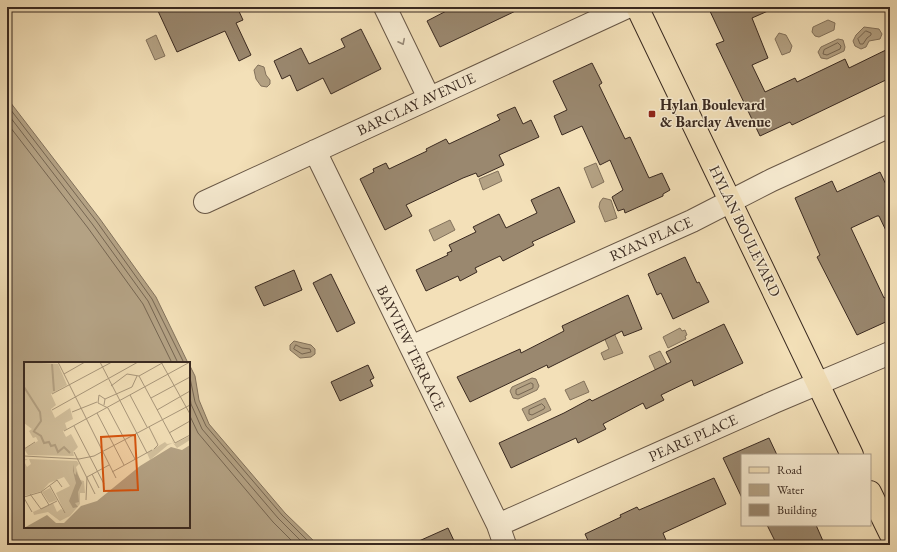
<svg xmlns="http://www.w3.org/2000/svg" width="897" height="552" viewBox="0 0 897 552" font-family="'EB Garamond',serif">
<rect width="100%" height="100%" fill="#f3e0b8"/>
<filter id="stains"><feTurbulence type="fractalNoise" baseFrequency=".005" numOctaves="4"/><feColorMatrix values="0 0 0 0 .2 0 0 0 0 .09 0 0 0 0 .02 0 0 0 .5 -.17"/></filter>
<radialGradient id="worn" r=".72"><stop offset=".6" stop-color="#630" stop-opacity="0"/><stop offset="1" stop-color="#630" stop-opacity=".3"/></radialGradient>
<path fill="#b4a284" stroke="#83725c" d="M828 20 835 23 834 30 819 37 815 36 812 32 813 27Z
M864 27 879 29 882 34 880 39 869 41 866 47 861 49 855 46 853 41 856 35Z
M779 33 786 35 792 46 790 52 782 55 775 39Z
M156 35 165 56 155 60 146 40Z
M838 39 843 40 845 47 844 51 827 59 821 58 818 52 821 47Z
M258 65 264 67 266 75 270 80V84L267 87 261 86 256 79 254 70Z
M7 98 100 219 156 297 188 363H25V527H189V364L195 376 199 400 209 424 285 513 318 545H7Z
M596 163 604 182 592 188 584 168Z
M498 171 502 181 483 190 479 179Z
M603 198 611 200 617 218 605 222 599 207 600 202Z
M450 220 455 230 434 241 429 230Z
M680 328 682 331 685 330 687 335 685 336 686 339 668 348 663 337Z
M614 333 623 353 604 360 601 353 609 349 604 337Z
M294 341 311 345 315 349V354L311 357 300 358 290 350V345Z
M660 351 672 374 660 380 649 356Z
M532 378 536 379 539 386 537 390 518 399 513 398 510 391 512 387Z
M584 381 589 392 570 400 565 390Z
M545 398 551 410 528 421 522 409Z"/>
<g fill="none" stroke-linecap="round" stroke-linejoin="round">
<path stroke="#766652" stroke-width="1" d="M866 31 871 33V35L867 38 863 44H860L858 39Z
M838 43 841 46 840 49 827 55 823 54 824 50Z
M7 105 97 222 152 299 184 363
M7 113 93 225 148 301 178 363
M7 123 88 228 143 304 172 363
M296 345 302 348 310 349 311 352 302 354 294 349Z
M189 373 195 402 206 426 282 515 312 545
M531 383 533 384V388L518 395 516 394V390Z
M189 390 191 404 202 429 278 518 305 545
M542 404 545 407 544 409 532 415 529 414V410Z
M189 414 198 433 273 522 296 545"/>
</g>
<path fill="#9a886f" stroke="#392920" d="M166 7H217L221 11 230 7H237L243 20 236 23 251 55 239 61 225 31 177 52 158 11Z
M454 7H524L440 47 427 21Z
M708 7H777L752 18 768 58 752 65 765 92 795 78 797 82 845 59 849 68 890 48V78L792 125 790 122 760 136 716 44 724 41Z
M361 29 381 69 331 94 323 78 297 91 290 75 282 79 274 61 301 48 309 64 345 47 341 39Z
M592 63 602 83 599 85 625 139 630 137 649 178 662 173 670 190 663 194V196L625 213 624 209 618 211 612 197 623 190 610 160 600 165 582 126 562 135 554 116 567 110 553 81Z
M515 107 523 124 531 120 539 137 499 155 504 165 478 177 476 173 463 178 406 205 412 216 385 230 360 179 374 172 373 169 386 163 389 169 427 151 426 149 446 139 449 144 500 120 497 115Z
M880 172 890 193V239L879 216H877L851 228 884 298 886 297 890 306V320L857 335 817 257 820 255 795 198 832 181 837 192Z
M559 187 575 222 532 242 534 245 503 261 500 256 475 268 477 272 460 281 458 276 426 291 416 270 448 255 447 253 452 251 449 245 476 232 473 227 499 214 506 228 537 213 531 200Z
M685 257 697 283 699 282 709 302 673 319 661 293 657 295 648 274Z
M294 270 302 290 264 306 255 287Z
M331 274 355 323 337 332 313 283Z
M628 295 642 329 624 336 622 331 548 368 547 365 470 402 457 377 520 349 521 353 564 331 562 326Z
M724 324 743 363 694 386 692 380 661 395 664 400 646 409 643 403 603 424 606 429 578 443 576 438 511 468 499 443 564 413 590 399 592 401 671 362 666 352Z
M368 365 374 378 370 380 373 386 340 401 331 382Z
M769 438 777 455H742V498L723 458Z
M714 478 726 504 663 533 668 545H590L585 534 621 517 620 515 637 507 639 510Z
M767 525H816L823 541 815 545H777Z
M448 528 456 545H410Z"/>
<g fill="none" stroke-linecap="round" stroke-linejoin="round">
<defs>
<path id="minor" d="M385 7 429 98
M315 151 498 525 505 545
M205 202 627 7
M411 347 692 221 772 180 890 126
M498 525 774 402 890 353"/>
<path id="major" d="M637 7 852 455
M870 492 890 533"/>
</defs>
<use href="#minor" stroke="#685746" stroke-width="24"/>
<use href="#major" stroke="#392920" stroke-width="24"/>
<use href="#minor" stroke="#f7ebd1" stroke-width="22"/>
<use href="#major" stroke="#f3e0b8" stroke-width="22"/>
</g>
<defs><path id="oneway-chevron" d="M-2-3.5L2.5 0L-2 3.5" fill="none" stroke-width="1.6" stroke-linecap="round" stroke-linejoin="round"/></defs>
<use stroke="#988a78" href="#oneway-chevron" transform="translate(402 42) rotate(64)"/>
<rect fill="#8f2418" stroke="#f7ebd1" stroke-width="1.5" x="648" y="110" width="8" height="8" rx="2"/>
<g text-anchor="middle" stroke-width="3" stroke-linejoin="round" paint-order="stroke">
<g font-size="15" fill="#392920" stroke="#f7ebd1">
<text transform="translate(416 104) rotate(-25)" y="5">BARCLAY AVENUE</text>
<text transform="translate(745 231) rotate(64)" y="5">HYLAN BOULEVARD</text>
<text transform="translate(651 239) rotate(-24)" y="5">RYAN PLACE</text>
<text transform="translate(411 348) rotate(64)" y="5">BAYVIEW TERRACE</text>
<text transform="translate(693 438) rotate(-24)" y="5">PEARE PLACE</text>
</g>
<g font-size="15" font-weight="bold" fill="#392920" stroke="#f7ebd1" text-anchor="start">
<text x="660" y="110">Hylan Boulevard<tspan x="660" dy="17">&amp; Barclay Avenue</tspan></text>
</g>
</g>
<g transform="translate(24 362)">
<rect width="166" height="166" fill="#f3e0b8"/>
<path d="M0 0 34 2 43 23 27 32 32 43 27 47 31 56 46 46 49 57 41 61 43 67 39 69 42 75 47 72 54 85 49 90 50 94 4 93 0 87 14 79 12 75 9 76 5 69 8 67 0 61ZM166 74V78L158 83 153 86 149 81 144 83 126 98 123 91 141 80 143 82 149 81 148 77 150 82ZM0 97H4L0 99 3 105 7 102 5 97 53 99 55 102 52 105 56 118 60 119 61 131H56V142L46 154 36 159 24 150 10 153 9 150 29 141 33 150 37 147 40 149 32 131 46 124 40 115 25 121 18 129 0 134ZM26 126 33 138 25 141 18 130Z" fill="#d3c19e"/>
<path d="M166 83V166H0L23 153 32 161H40L57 144 73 139 116 104 147 85 158 88ZM50 102V111L52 113V109L58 121 54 130 55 140 51 141 54 145 49 146 45 139 52 121 49 109Z" fill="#b4a284"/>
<path fill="none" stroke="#b4a284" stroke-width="2" d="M28 2 30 29M0 25 16 50 17 59 10 69M9 69 17 74 20 81 25 80 27 84 31 83 34 90 40 85 46 91"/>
<path fill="none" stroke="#a9977b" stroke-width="1" d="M34 0 92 116M76 0 123 91M137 0 166 52M40 12 61 0M115 14 151 81 166 73M87 24 103 12 115 14 140 0M28 32 88 0M106 33 123 65M127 36 166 15M81 37 108 25 113 14M80 43 81 37 75 33 74 41 84 46 111 97M28 48 114 0M133 48 166 29M48 50 73 40M73 51 100 103M50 64 80 122M125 65 134 83 130 87M40 69 166 0M145 71 166 59M0 87 11 80M50 90 71 132M0 94 55 97 70 94 166 43M88 110 128 88M68 112 75 126M63 115 85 103M26 124 41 151M17 130 25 143M6 132 17 147 33 139M0 135 17 130 33 118 38 125M0 136 8 150M62 138 63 115"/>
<path fill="#d6540e" fill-opacity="0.15" stroke="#d6540e" stroke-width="2" d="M111 73 114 128 80 129 77 75Z"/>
<rect width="166" height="166" fill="none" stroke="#392920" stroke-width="2"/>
</g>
<rect width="897" height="552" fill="none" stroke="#f3e0b8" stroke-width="24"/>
<rect x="8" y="8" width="881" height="536" fill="none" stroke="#392920" stroke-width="2"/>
<rect x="12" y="12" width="873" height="528" fill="none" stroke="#392920"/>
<rect x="741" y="454" width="130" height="72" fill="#f7ebd1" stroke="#ab9d8a"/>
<rect x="749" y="467" width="20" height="6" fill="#f3e0b8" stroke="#ab9d8a"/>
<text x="777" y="474" font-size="12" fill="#392920">Road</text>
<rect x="749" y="484" width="20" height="12" fill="#b4a284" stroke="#ab9d8a"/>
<text x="777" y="494" font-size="12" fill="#392920">Water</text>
<rect x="749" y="504" width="20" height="12" fill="#9a886f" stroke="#ab9d8a"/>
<text x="777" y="514" font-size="12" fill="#392920">Building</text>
<rect width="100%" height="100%" filter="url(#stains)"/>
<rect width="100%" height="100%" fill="url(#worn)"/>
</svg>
